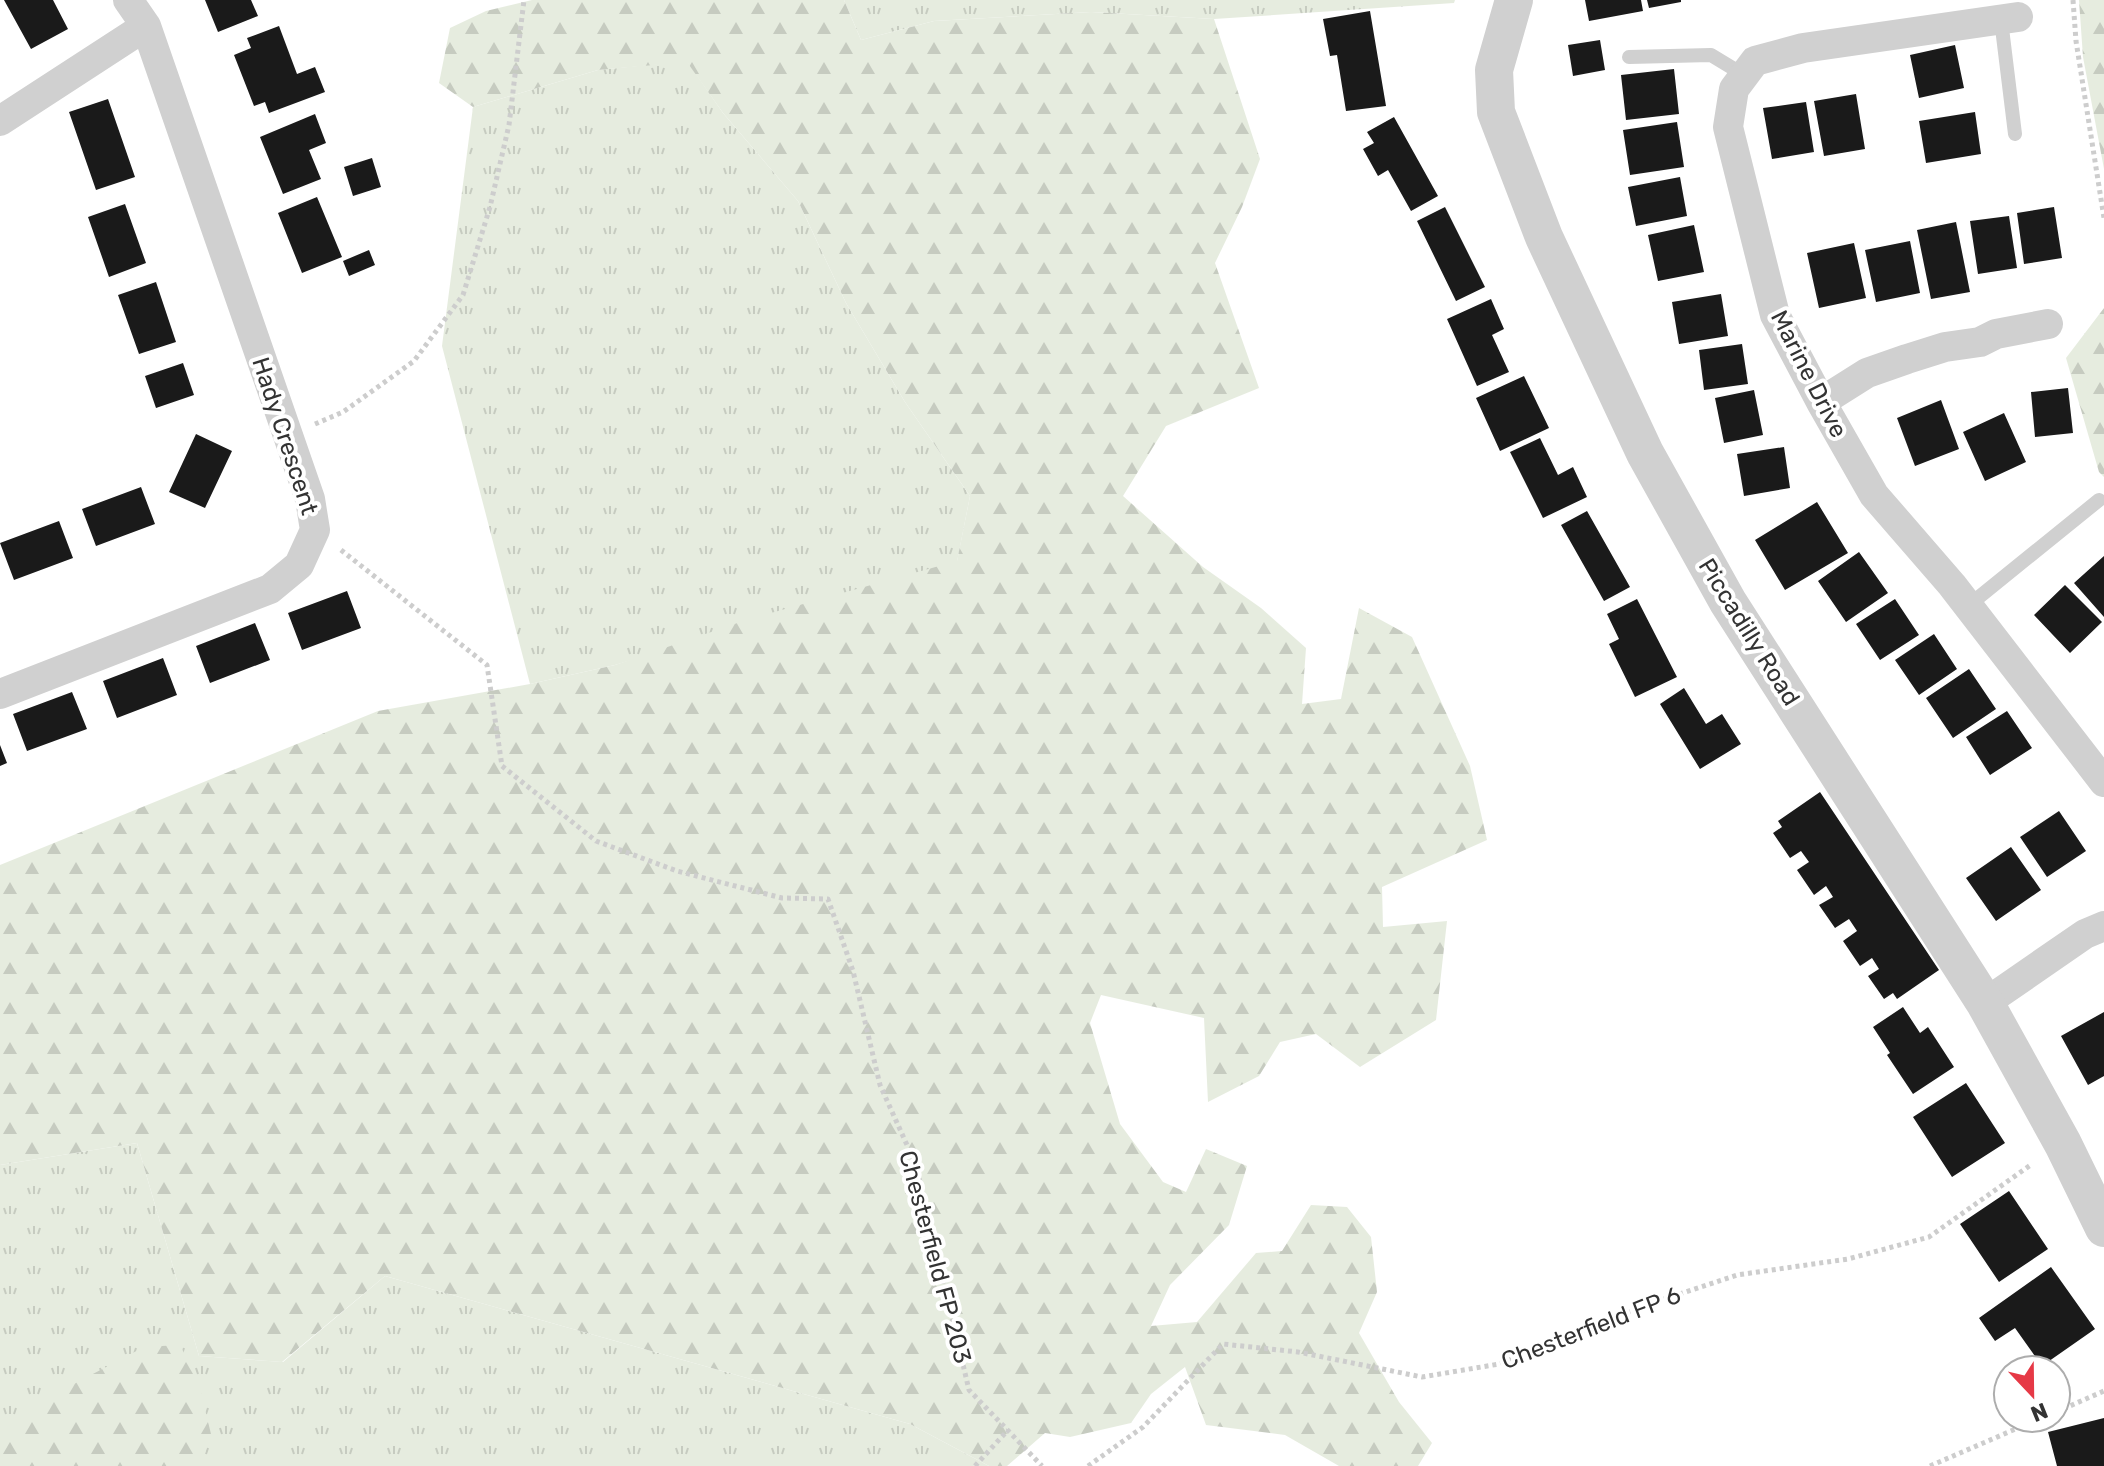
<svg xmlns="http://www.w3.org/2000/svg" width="2104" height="1466" viewBox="0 0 2104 1466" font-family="Rubik,sans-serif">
<defs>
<pattern id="grass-tufts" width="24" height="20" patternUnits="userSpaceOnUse" patternTransform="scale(2)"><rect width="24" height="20" fill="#e6ecdf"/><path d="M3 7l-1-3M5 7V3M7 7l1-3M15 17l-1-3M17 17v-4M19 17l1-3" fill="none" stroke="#c6cbc0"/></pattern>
<pattern id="forest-firs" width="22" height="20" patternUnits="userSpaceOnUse" patternTransform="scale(2)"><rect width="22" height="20" fill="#e6ecdf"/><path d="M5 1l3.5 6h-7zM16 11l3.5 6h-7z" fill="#c6cbc0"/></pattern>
</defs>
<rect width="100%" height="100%" fill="#fff"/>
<path fill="url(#grass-tufts)" d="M844 0H1455L1454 3 1214 19 1091 12 934 21 861 40Z
M687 61 723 113 798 201 846 303 905 402 970 496 957 562 615 665 530 684 442 346 473 107 598 70Z
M137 1143 199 1356 283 1362 385 1276 910 1424 989 1466H0V1165Z"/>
<path fill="url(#forest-firs)" d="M532 0H844L861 40 934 21 1091 12 1214 19 1260 159 1242 207 1215 263 1259 388 1166 426 1123 496 1203 567 1261 608 1306 648 1302 704 1341 699 1359 608 1412 637 1470 766 1487 840 1382 887 1383 927 1447 921 1436 1020 1360 1067 1316 1034 1280 1042 1259 1076 1208 1102 1204 1018 1101 995 1090 1023 1120 1124 1163 1182 1186 1192 1206 1149 1247 1166 1229 1225 1170 1285 1151 1326 1197 1322 1256 1253 1282 1251 1311 1205 1347 1207 1371 1237 1377 1292 1359 1333 1399 1402 1432 1443 1418 1466H1339L1285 1435 1206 1425 1185 1367 1151 1394 1131 1423 1070 1437 1045 1433 1007 1466H989L910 1424 385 1276 282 1362 199 1356 137 1143 0 1165V865L378 711 530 684 615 665 749 619 957 561 970 496 905 402 846 303 798 201 723 113 687 62 598 70 473 107 439 83 450 28 486 11Z
M2079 0H2104V169L2083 57Z
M2104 308V477L2099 472 2066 358Z
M180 1345 198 1381 211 1434 201 1466H0V1423L144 1347Z"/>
<path fill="#1a1a1a" d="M4 0H53L68 29 31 49Z
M205 0H251L258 16 218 32Z
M1585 0H1641L1643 11 1589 21Z
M1647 0H1681V2L1649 8Z
M1370 11 1386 106 1346 111 1337 55 1330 56 1323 19Z
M279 26 297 74 315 67 325 92 269 113 265 102 254 106 234 55 251 48 247 38Z
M1600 40 1605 70 1573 76 1568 45Z
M1955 45 1964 88 1919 98 1910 55Z
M1674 69 1679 114 1626 120 1621 75Z
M1856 94 1865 149 1824 156 1814 101Z
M108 99 135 177 96 190 69 112Z
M1806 102 1814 152 1772 159 1763 108Z
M1975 112 1981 154 1926 163 1919 121Z
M315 114 326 143 309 150 321 179 283 194 260 137Z
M1394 117 1438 196 1411 211 1388 170 1378 176 1363 149 1374 143 1367 132Z
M1677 122 1684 167 1630 175 1623 130Z
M372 158 381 187 353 196 344 167Z
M1680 177 1687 216 1636 226 1628 187Z
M317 197 342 257 302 273 278 213Z
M125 204 146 263 109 277 88 217Z
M1445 207 1485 287 1456 301 1417 221Z
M2054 207 2062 258 2024 264 2017 213Z
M2009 216 2017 268 1978 274 1970 221Z
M1956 222 1970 292 1931 299 1917 230Z
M1694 225 1704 272 1658 281 1648 235Z
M1910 241 1920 293 1876 302 1865 250Z
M1854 243 1866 298 1819 308 1807 253Z
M369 250 375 265 349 276 343 261Z
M156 282 176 342 139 354 118 295Z
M1721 294 1728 336 1679 344 1672 302Z
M1491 299 1504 329 1492 335 1509 372 1477 386 1447 319Z
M1742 344 1748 384 1704 390 1699 350Z
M183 363 194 395 156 408 145 376Z
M1524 376 1549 428 1500 451 1476 398Z
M2068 388 2073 433 2035 437 2031 392Z
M1754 390 1763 435 1724 443 1715 398Z
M1941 400 1959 449 1915 466 1897 418Z
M2004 413 2026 462 1985 481 1963 432Z
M196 434 232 451 205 508 169 492Z
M1540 438 1558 475 1573 467 1587 497 1543 518 1510 452Z
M1784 447 1790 488 1744 496 1737 454Z
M141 487 155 524 96 546 82 509Z
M1817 502 1848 553 1785 590 1755 540Z
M1587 511 1630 587 1604 601 1561 525Z
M59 521 73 558 14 580 0 543Z
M1859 552 1888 593 1846 622 1818 581Z
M2104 556V617L2074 583Z
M2065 585 2102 622 2070 653 2034 615Z
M347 591 361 628 302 650 288 613Z
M1637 599 1677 677 1635 697 1609 644 1619 639 1607 614Z
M1895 599 1919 635 1880 660 1856 624Z
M255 623 270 660 210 683 196 646Z
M1934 634 1957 669 1919 695 1895 660Z
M163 658 177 695 117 718 103 681Z
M1969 669 1996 709 1953 738 1926 698Z
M1684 688 1706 724 1722 714 1741 744 1700 769 1660 704Z
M72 692 87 729 27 751 13 714Z
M2007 711 2032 748 1990 775 1966 737Z
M0 745 7 763 0 766Z
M1820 792 1939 970 1897 999 1893 993 1884 999 1868 976 1879 969 1872 958 1860 966 1843 941 1857 931 1849 919 1835 928 1819 905 1833 897 1826 886 1814 895 1797 870 1809 862 1801 851 1790 858 1773 833 1782 827 1778 821Z
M2059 811 2086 851 2047 877 2020 837Z
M2011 847 2041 890 1996 921 1966 878Z
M1903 1007 1920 1033 1928 1027 1954 1067 1913 1094 1887 1055 1890 1053 1873 1027Z
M2104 1012V1076L2088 1085 2061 1036Z
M1966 1083 2005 1143 1952 1177 1913 1117Z
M2009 1191 2048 1249 1999 1282 1960 1224Z
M2051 1267 2095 1329 2042 1366 2015 1328 1995 1341 1979 1318Z
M2104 1418V1466H2057L2048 1432Z"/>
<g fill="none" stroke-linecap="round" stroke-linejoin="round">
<path stroke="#cdcdcd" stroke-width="5" stroke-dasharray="4 4" stroke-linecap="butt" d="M2073 0 2076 41 2104 218
M315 424 343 412 414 361 463 295 490 207 509 125 524 0
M341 550 487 665 502 766 596 841 677 871 782 898 828 899 853 971 880 1085 916 1165 969 1390 1042 1466
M2056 1412 2104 1391
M975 1466 1008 1430
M1088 1466 1143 1427 1223 1344 1298 1352 1422 1377 1499 1364 1649 1304 1737 1275 1848 1259 1929 1237 2032 1164
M1930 1466 2041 1418"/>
<path stroke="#d0d0d0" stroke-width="14" d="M2001 20 2015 134
M1629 57 1711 55 1744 75
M1968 606 2099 500"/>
<path stroke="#d0d0d0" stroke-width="30" d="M2018 17 1803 48 1755 61 1734 89 1728 127 1775 315 1821 402 1874 495 1952 585 2104 782
M0 121 146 26
M1821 402 1867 373 1907 359 1945 347 1980 342 1996 334 2048 324
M0 694 270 589 299 565 315 530 310 499 146 26 128 0
M1985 1003 2085 934 2104 926"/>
<path stroke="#d0d0d0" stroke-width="38" d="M1514 0 1494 70 1496 112 1544 237 1645 453 1728 602 1985 1003 2063 1144 2104 1228"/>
</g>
<g text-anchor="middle" stroke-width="8" stroke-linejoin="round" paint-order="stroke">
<g font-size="24" fill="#333" stroke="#fff">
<text transform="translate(1809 374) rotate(63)" y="8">Marine Drive</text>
<text transform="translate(285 436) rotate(72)" y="8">Hady Crescent</text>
<text transform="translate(1749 632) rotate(58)" y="8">Piccadilly Road</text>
<text transform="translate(935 1257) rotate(75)" y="8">Chesterfield FP 203</text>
<text transform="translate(1591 1328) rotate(-21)" y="8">Chesterfield FP 6</text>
</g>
</g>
<g transform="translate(2032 1394) rotate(158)"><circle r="38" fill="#ffffff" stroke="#adadad" stroke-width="2"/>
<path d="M0-6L14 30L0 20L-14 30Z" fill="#e63946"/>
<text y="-12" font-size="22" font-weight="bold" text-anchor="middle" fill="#333333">N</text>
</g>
</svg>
